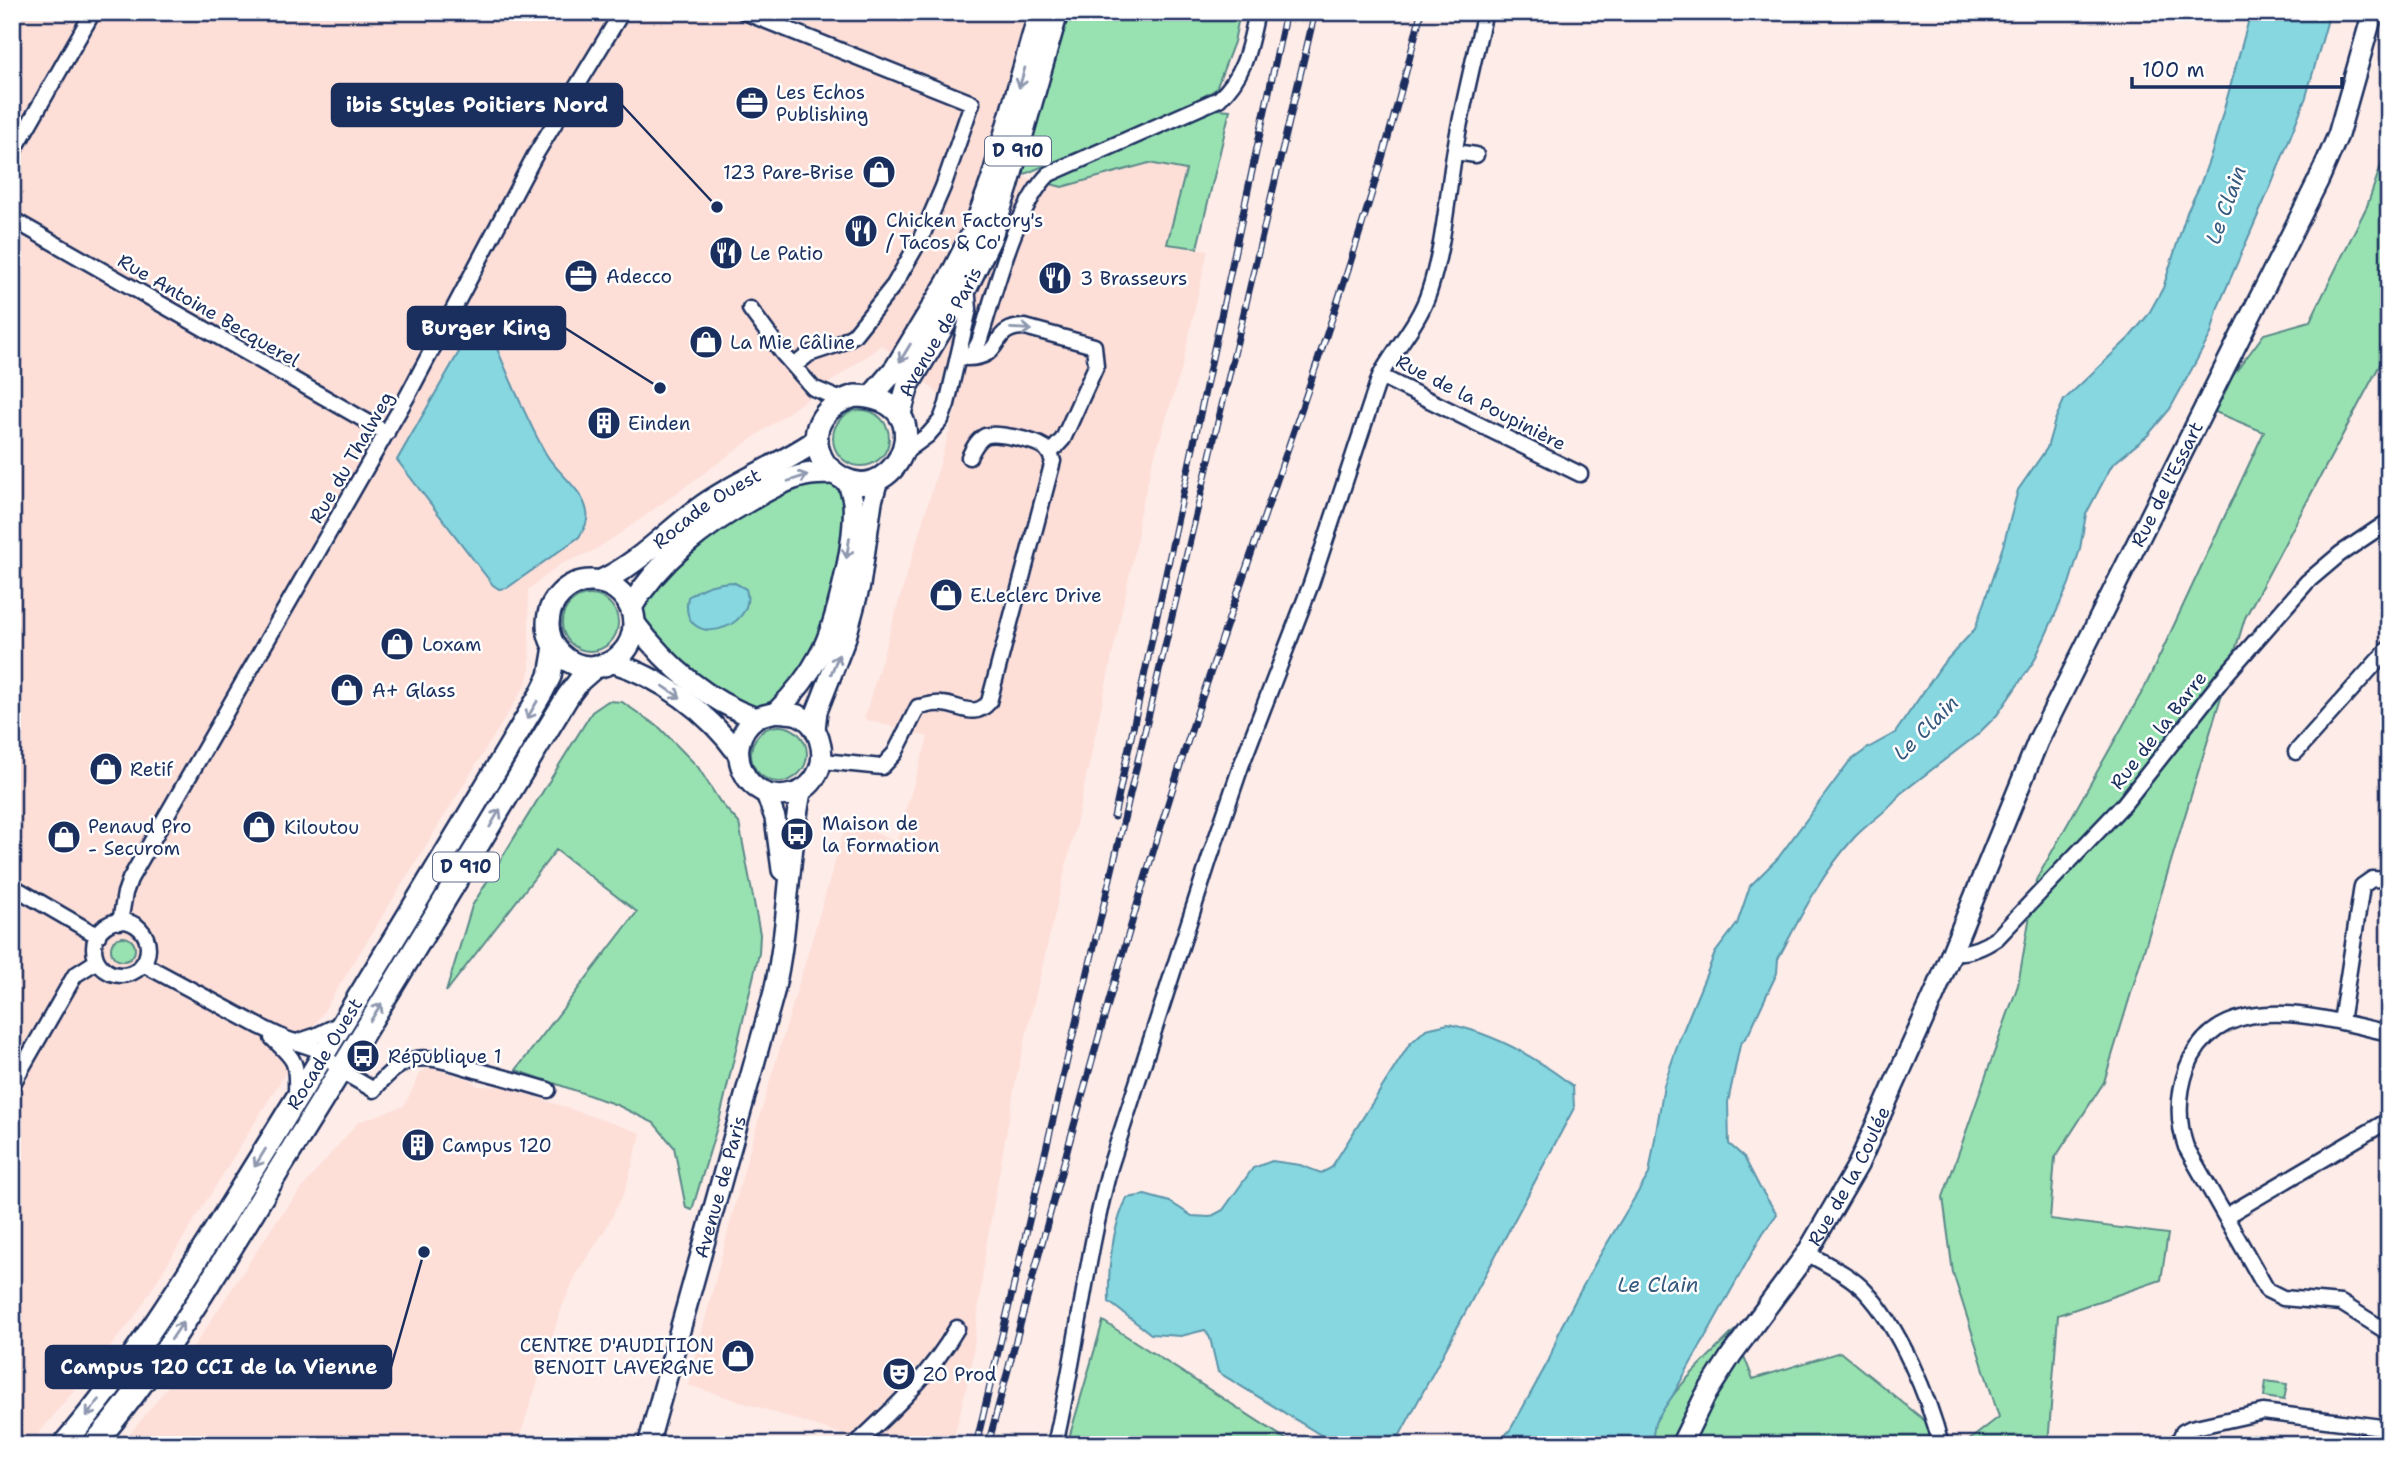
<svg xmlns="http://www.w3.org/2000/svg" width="2401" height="1457" viewBox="0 0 2401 1457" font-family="'Shantell Sans',sans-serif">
<rect width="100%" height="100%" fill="#feece8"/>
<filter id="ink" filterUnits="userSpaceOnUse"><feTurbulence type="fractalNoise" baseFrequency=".0143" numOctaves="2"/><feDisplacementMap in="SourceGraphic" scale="14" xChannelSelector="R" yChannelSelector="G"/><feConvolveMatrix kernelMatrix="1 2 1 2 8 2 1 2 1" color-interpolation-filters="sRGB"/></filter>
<g filter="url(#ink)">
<path fill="#fddfd8" d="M12 12H1070L1020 176 1062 187 1149 163 1186 170 1167 243 1208 250 1181 371 1153 461 1139 516 1137 540 1079 811 1016 1079 986 1247 971 1369 952 1445H876L688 1385 746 1162 847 821 896 842 928 737 864 719 956 409 882 345 621 533 593 551 559 565 528 590 530 667 526 684 134 1318 29 1445H12Z
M433 1068 471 1080 477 1086H503L641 1133 625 1191 604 1232 578 1271 562 1307 517 1445H121L166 1389 277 1220 316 1171 358 1122 404 1106 420 1074 426 1069Z"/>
<path fill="#98e2b1" stroke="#5a8888" stroke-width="2" d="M1070 12H1240L1234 42 1216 89 1192 104 1020 176Z
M1217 109 1230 110 1197 248 1167 244 1186 170 1149 163 1062 187 1047 183 1060 173Z
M2389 142V343L2384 357 2245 618 2104 1082 2055 1158 2050 1219 2168 1234 2161 1280 2058 1315 2048 1445H1963L1999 1417 1953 1273 1943 1197 2018 985 2036 880 2146 685 2264 432 2208 409 2264 334 2310 321 2367 206Z
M833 438a28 28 0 1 1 56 0a28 28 0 1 1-56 0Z
M824 481C834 485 842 490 845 501 851 527 826 620 816 646 812 657 788 691 780 699 776 703 767 706 761 707 745 711 726 697 713 689 704 683 650 636 646 629 617 581 759 503 793 488 802 483 814 483 824 481Z
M562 623a28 28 0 1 1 56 0a28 28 0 1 1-56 0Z
M608 701 622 702 660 728 698 767 720 802 739 823 760 934 759 953 720 1117 692 1210 686 1208 674 1147 654 1123 617 1105 516 1070 637 912 556 850 446 992 472 906 592 712Z
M751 754a28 28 0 1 1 56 0a28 28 0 1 1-56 0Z
M111 949a12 12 0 1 1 24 0a12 12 0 1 1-24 0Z
M1103 1321 1295 1445H1067Z
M1734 1331 1753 1379 1840 1352 1955 1445H1648C1652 1436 1652 1427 1657 1419 1676 1385 1708 1358 1734 1331Z
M2266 1381 2287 1384 2284 1400 2264 1397Z"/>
<path fill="#86d7df" stroke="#5b94ab" stroke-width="2" d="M2251 12H2330L2306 97 2272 183 2218 307 2211 334 2170 409 2148 435 2112 465 2086 514 2080 549 2069 584 2034 661 1997 715 1977 735 1900 794C1888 812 1867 823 1853 839 1820 876 1801 916 1778 959L1777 973 1768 992 1749 1033 1740 1045 1728 1102 1729 1144 1744 1157 1760 1188 1777 1214 1763 1233 1673 1395 1655 1422 1653 1435 1648 1445H1496L1510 1430 1521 1411 1549 1360 1561 1327 1597 1260 1649 1174 1664 1085 1680 1038 1715 953 1737 924 1750 886 1778 858 1849 762 1868 748 1895 733 1942 665 1975 629 2003 546 2018 490 2047 448 2055 420 2064 400 2129 338 2148 315 2163 288 2187 212 2200 185 2212 152Z
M478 333 489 336 495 344C511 381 526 419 546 454 557 473 583 489 587 512 589 521 584 529 579 537L507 588 499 589 493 585 397 460 463 345 469 336Z
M733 582 746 589C759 632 677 651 688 597 703 586 715 583 733 582Z
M1448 1024C1496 1034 1536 1057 1573 1086L1574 1108 1400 1435 1390 1445H1337L1218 1372 1210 1338 1205 1330 1181 1336 1151 1334 1109 1302C1108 1268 1112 1229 1127 1198L1145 1195 1170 1202 1192 1216 1210 1217 1223 1210 1253 1168 1272 1161 1300 1165 1321 1173 1331 1168 1409 1045 1426 1029Z"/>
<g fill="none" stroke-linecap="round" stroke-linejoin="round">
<defs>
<path id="street" d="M744 12 972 103 943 187 921 238 894 285 854 335 839 344 809 354 794 366
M1485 12C1474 58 1463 103 1455 149 1447 197 1444 246 1429 292 1419 323 1395 348 1380 376L1580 474
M1455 152 1476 155
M12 154 93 12
M12 219 387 433
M750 309 784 355 813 388 841 400
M958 356 967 358 973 353 979 342C995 293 1014 209 1049 174L1219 99C1246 74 1249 47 1257 12
M967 358C1006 358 988 327 1025 327L1094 346 1096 366 1063 439 1050 453
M905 452 928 435 941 420 947 404 969 309 967 286
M2296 752 2389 648
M823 761 882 767 895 753 918 707C926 706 933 703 941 704 959 704 974 720 989 702L1053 461C1051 456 1049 451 1044 447 1035 441 995 431 985 436 977 440 973 449 969 457
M12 886 98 936
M94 948a27 27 0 1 1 54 0a27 27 0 1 1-54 0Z
M120 922 125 893 130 879 408 395 534 157 622 12
M1952 952C1968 954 1984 947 1997 938L2124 804 2224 677 2307 582 2340 554 2389 521
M143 964 261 1027 286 1039 319 1050 341 1071 374 1090C410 1044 431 1058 480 1071 503 1077 525 1083 548 1090
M2341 1022 2362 886 2372 879 2389 880
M2389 1033C2325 1019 2219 984 2187 1068 2178 1094 2177 1121 2186 1147L2267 1290 2283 1298 2341 1303 2389 1333
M272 1038C296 1061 297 1060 296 1095
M297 1042 315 1036 342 1023
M12 1085 75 975 97 961
M2226 1216 2389 1120
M1807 1253C1827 1265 1849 1274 1865 1291 1899 1326 1929 1398 1941 1445
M855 1445C894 1409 931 1374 957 1328
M1055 1445C1076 1353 1086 1258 1110 1167L1210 857 1241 766 1311 584 1380 376
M2177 1445 2183 1432 2191 1428 2263 1412 2389 1428"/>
<g id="secondary">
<path d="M634 622C666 665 705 700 756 718"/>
<path d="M611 662C661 677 708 712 738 754"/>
<path d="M776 712C783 713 791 713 798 715 819 723 826 752 819 770 814 782 805 791 792 794 746 807 719 745 756 718 761 715 770 714 776 712Z"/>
<path d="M776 712C793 695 808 677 819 656 837 624 856 538 853 502 852 495 849 488 848 481"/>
<path d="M815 729 817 711 846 637 860 585 872 501 878 479"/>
<path d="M767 796 775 818 782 870"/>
<path id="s1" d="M648 1445 774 992C789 926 788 858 801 792"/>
<path id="s2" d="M1681 1445 1705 1396 1732 1354 1807 1253 1858 1165 1936 991 2038 741 2319 179 2338 135 2373 12"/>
</g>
<g id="primary">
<path d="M855 396C945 398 898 506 844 479 835 474 825 467 821 457 807 427 827 404 855 396Z"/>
<path d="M872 396 896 368 948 282 973 233 992 181 1040 12"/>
<path id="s3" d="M900 413 908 385 967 286 990 239 1007 187 1057 12"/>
<circle cx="591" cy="624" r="43"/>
<path id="s4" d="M599 582C639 564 669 530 704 505 740 480 781 465 817 440"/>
<path d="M631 607C660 559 703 526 751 499 767 490 786 479 805 475 814 473 824 473 832 473"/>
<path id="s5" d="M63 1445C144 1352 206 1244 271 1140 363 991 453 842 542 692L550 676 555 647"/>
<path d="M93 1445C166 1361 222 1262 280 1168 378 1012 472 854 568 696L580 680 596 666"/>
</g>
</defs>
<use href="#street" stroke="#1b2f5e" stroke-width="19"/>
<use href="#secondary" stroke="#1b2f5e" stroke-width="24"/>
<use href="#primary" stroke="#1b2f5e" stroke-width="26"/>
<use href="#street" stroke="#fff" stroke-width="14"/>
<use href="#secondary" stroke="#fff" stroke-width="19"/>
<use href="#primary" stroke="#fff" stroke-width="21"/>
<defs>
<path id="rail" d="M1114 817 1286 12
M976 1445 1315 12
M988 1445C1052 1205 1115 965 1192 728 1270 490 1363 256 1421 12"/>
</defs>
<use href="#rail" stroke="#1b2f5e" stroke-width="7"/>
<use href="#rail" stroke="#fff" stroke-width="4.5" stroke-dasharray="13" stroke-linecap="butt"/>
</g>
<defs><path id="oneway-shaft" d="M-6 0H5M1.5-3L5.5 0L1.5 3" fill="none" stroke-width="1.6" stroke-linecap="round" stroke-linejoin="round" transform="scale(1.75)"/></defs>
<g stroke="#8d97ae">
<use href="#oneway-shaft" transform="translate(1022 78) rotate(106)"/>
<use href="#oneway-shaft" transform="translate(1021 329) rotate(3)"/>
<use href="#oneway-shaft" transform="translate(905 353) rotate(121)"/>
<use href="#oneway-shaft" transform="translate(798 478) rotate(-18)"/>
<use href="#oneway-shaft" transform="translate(848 548) rotate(99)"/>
<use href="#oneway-shaft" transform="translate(835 664) rotate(-68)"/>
<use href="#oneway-shaft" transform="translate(672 692) rotate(34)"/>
<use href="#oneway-shaft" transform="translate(532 710) rotate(121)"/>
<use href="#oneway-shaft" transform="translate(495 818) rotate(-60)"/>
<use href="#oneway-shaft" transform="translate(376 1012) rotate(-58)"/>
<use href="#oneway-shaft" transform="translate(260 1158) rotate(122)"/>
<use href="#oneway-shaft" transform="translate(177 1331) rotate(-56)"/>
<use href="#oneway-shaft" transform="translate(93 1408) rotate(128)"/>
</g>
</g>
<defs>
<symbol id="office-disc" viewBox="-11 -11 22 22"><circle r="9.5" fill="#1b2f5e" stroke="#fff"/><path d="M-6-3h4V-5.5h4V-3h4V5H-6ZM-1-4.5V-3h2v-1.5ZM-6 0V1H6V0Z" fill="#fff"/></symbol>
<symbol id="shop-disc" viewBox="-11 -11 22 22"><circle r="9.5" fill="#1b2f5e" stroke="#fff"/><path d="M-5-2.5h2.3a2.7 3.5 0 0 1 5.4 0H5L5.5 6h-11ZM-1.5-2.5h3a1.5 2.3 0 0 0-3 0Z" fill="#fff"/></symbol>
<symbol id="restaurant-disc" viewBox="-11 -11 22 22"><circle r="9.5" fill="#1b2f5e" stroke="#fff"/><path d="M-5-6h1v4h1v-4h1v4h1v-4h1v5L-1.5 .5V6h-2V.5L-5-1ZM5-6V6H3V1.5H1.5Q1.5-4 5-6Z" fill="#fff"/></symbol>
<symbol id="building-disc" viewBox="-11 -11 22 22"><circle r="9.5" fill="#1b2f5e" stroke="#fff"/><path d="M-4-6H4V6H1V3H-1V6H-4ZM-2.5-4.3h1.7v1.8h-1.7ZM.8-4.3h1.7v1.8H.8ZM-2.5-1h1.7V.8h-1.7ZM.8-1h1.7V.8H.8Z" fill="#fff"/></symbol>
<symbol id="bus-disc" viewBox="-11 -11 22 22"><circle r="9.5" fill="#1b2f5e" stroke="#fff"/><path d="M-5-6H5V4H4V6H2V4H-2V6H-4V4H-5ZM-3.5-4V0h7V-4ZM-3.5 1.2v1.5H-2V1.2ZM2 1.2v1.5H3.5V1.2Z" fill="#fff"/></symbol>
<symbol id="theatre-disc" viewBox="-11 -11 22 22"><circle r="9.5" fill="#1b2f5e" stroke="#fff"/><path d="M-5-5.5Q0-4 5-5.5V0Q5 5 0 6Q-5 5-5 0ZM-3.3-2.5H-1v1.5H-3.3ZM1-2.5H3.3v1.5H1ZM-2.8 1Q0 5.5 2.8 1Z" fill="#fff"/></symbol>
</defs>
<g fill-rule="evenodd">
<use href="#office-disc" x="733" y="84" width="38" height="38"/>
<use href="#shop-disc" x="860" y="153" width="38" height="38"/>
<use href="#restaurant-disc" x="842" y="212" width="38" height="38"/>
<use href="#restaurant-disc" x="707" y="234" width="38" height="38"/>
<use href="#office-disc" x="562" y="257" width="38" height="38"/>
<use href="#restaurant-disc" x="1036" y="259" width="38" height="38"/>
<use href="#shop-disc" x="687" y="323" width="38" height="38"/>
<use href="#building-disc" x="585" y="404" width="38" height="38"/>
<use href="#shop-disc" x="927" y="576" width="38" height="38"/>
<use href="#shop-disc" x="378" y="625" width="38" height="38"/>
<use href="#shop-disc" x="328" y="671" width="38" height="38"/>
<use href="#shop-disc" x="87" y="750" width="38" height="38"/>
<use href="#shop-disc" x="240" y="808" width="38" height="38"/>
<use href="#bus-disc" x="778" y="815" width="38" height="38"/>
<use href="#shop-disc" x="45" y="818" width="38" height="38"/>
<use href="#bus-disc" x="344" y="1037" width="38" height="38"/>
<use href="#building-disc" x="399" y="1126" width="38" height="38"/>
<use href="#shop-disc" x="719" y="1337" width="38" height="38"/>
<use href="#theatre-disc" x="880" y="1355" width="38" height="38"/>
</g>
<g text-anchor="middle" stroke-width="5" stroke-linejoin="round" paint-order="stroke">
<g fill="#fff" stroke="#5f6d8e" stroke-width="2">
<rect x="985" y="136.5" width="66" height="29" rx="5"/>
<rect x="433" y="852.5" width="66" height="29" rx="5"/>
</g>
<g font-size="18" font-weight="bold" fill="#1b2f5e">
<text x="1018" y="157">D 910</text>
<text x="466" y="873">D 910</text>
</g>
<g font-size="19" fill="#1b2f5e" stroke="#fff" text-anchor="start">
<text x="776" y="99">Les Echos<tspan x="776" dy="22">Publishing</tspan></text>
<text x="854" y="179" text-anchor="end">123 Pare-Brise</text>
<text x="886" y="227">Chicken Factory's<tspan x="886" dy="22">/ Tacos &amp; Co'</tspan></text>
<text x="750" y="260">Le Patio</text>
<text x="606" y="283">Adecco</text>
<text x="1080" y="285">3 Brasseurs</text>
<text x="730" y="349">La Mie Câline</text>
<text x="628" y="430">Einden</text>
<text x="970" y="602">E.Leclerc Drive</text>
<text x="422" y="651">Loxam</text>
<text x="372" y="697">A+ Glass</text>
<text x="130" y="776">Retif</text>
<text x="822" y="830">Maison de<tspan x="822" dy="22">la Formation</tspan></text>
<text x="88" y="833">Penaud Pro<tspan x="88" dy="22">- Securom</tspan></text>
<text x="284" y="834">Kiloutou</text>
<text x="388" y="1063">République 1</text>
<text x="442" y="1152">Campus 120</text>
<text x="714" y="1352" text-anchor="end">CENTRE D'AUDITION<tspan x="714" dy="22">BENOIT LAVERGNE</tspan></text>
<text x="923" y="1381">ZO Prod</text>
</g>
<g font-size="19" fill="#1b2f5e" stroke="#fff">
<text transform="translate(209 310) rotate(30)" y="7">Rue Antoine Becquerel</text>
<text dy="7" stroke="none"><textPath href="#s3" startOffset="91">Avenue de Paris</textPath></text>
<text transform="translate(1481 402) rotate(27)" y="7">Rue de la Poupinière</text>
<text transform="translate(351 457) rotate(-60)" y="7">Rue du Thalweg</text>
<text dy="7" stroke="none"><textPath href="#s2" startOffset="1080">Rue de l'Essart</textPath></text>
<text dy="7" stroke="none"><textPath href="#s4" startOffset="131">Rocade Ouest</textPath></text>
<text transform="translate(2158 730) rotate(-52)" y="7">Rue de la Barre</text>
<text dy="7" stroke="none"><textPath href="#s5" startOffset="471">Rocade Ouest</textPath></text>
<text dy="7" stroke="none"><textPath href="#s2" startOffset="318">Rue de la Coulée</textPath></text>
<text dy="7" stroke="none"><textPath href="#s1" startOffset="268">Avenue de Paris</textPath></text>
</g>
<g font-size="21" font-style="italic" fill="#36597e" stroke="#fff">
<text transform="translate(2226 205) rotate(-70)" y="7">Le Clain</text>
<text transform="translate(1926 728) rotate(-45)" y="7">Le Clain</text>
<text x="1658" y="1292">Le Clain</text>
</g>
</g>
<path fill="none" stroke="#1b2f5e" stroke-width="2.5" d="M717 207L622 105M660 388L565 328M424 1252L391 1367"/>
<g fill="#1b2f5e" stroke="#fff" stroke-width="2.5">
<circle cx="717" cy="207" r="7"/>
<circle cx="660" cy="388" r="7"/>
<circle cx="424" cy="1252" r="7"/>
</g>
<g fill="#1b2f5e" stroke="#1b2f5e" stroke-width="2.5">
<rect x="332" y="84" width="290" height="42" rx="7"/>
<rect x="408" y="307" width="157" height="42" rx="7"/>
<rect x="46" y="1346" width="345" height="42" rx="7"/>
</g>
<g font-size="21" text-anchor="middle" font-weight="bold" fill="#fff">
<text x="477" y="112">ibis Styles Poitiers Nord</text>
<text x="486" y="335">Burger King</text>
<text x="219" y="1374">Campus 120 CCI de la Vienne</text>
</g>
<rect width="2401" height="1457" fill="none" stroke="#fff" stroke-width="42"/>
<rect x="21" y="21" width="2359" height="1415" fill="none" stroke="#1b2f5e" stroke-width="2.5" filter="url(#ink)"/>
<path d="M2132 77v10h210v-10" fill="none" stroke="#1b2f5e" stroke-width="3.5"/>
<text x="2142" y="77" font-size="21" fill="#1b2f5e" stroke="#ffffff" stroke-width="5" paint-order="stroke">100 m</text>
</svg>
